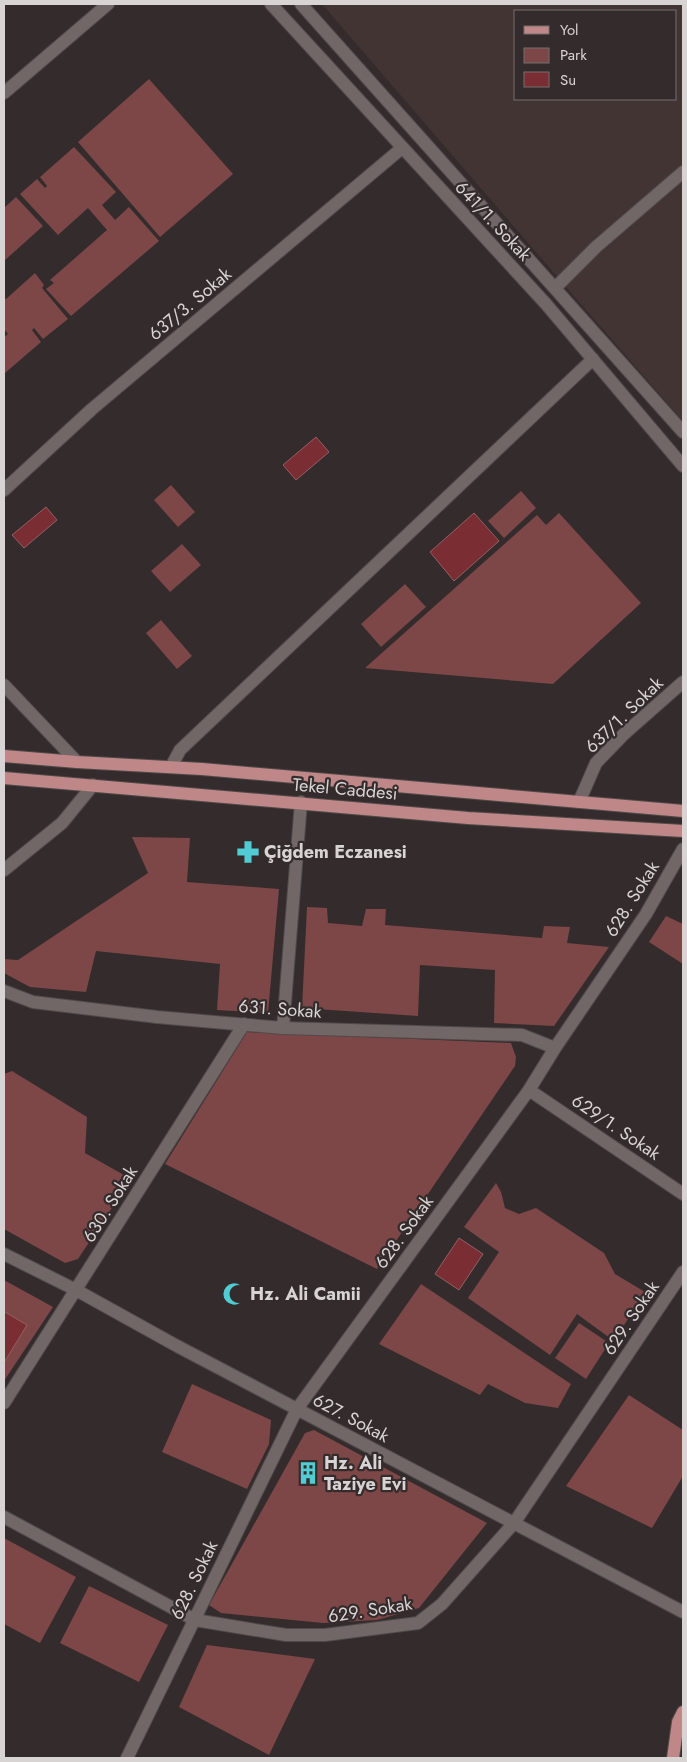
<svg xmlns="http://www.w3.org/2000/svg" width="687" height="1762" viewBox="0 0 687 1762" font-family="Jost,sans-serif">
<rect width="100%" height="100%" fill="#342c2c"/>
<path fill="#433434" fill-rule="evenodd" d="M322 4H683V421L579 302ZM516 11H676V99H516Z"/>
<path fill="#7d4647" d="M149 79 233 174 160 237 78 142Z
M74 147 116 192 102 205 115 220 129 207 159 241 71 316 46 289 54 283 50 280 107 230 88 208 58 235 20 194 37 179 45 188 47 186 40 177Z
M16 197 43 226 4 261V208Z
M35 273 44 285 42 288 68 319 43 339 34 328 32 330 41 342 5 373 4 371V337L8 334 4 329V298L6 299Z
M171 485 195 512 178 527 154 500Z
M521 491 536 508 504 538 488 521Z
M559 513 641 603 553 684 365 668 537 515 546 525Z
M182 544 201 565 170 592 151 571Z
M405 584 426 607 381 647 361 624Z
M161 620 192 656 177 669 146 633Z
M132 837 190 838 187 882 279 889 268 1013 217 1010 220 964 96 951 86 992 30 987 4 973V959L18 960 148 873Z
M307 907 327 908 328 923 362 926 366 909H386L385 925 542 938 544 926 570 927 567 943 609 947 554 1026 494 1023 495 970 420 965 418 1016 302 1008Z
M666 916 683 924V964L649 942Z
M247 1032 511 1043 516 1057 515 1066 377 1269 165 1164Z
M12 1071 87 1117 85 1153 131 1179 78 1259 65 1263 4 1229V1074Z
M496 1183 501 1192 505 1208 519 1214 536 1208 604 1253 615 1274 645 1292 614 1341 577 1314 550 1355 468 1298 499 1252 464 1227Z
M4 1280 53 1307 4 1381Z
M421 1284 571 1384 558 1408 525 1403 488 1384 480 1395 379 1344Z
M579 1323 609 1343 586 1379 555 1358Z
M192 1384 271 1420 269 1444 247 1489 162 1452Z
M629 1395 683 1430V1476L652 1528 566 1486Z
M314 1430 487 1523 419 1608 377 1620 323 1623 221 1613 209 1605 305 1433Z
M4 1538 76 1577 40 1643 4 1624Z
M89 1586 168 1625 139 1682 60 1643Z
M207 1645 315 1659 269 1755 179 1707Z"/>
<path fill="#7a2d32" stroke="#965f63" d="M316 437 329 452 296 480 283 465Z
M46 507 57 520 24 548 12 535Z
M474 513 499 541 454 581 430 552Z
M459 1238 483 1254 459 1290 435 1274Z
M5 1312 27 1325 5 1361H4V1315Z"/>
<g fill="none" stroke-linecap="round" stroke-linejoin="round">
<defs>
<path id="minor" d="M271 4 546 304 683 466
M301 4 683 432
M4 93 108 4
M555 288 596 247 683 172
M4 490 92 409 402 148
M4 685 77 762
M171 767 180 750 593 359
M579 802 596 763 624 734 683 682
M4 870 62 823 93 785
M4 991 33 1002 157 1017 283 1028 522 1035 555 1048
M283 1028 301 802
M529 1090 683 1194
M4 1254 76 1290 177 1346 683 1612
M4 1403 244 1024
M4 1517 195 1620 286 1635H325L418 1623 442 1604 514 1523 683 1272
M127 1758 297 1409 529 1090 555 1048 646 914 683 849"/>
<path id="major" d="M4 756 77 762 202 769 683 811
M4 778 468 818 683 831
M673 1758 678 1722 683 1712"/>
</defs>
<use href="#minor" stroke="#514a4a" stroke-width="14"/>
<use href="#major" stroke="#514a4a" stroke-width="14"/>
<use href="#minor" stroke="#706766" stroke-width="12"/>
<use href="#major" stroke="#bf8787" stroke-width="12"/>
</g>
<defs>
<symbol id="pharmacy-bare" viewBox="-9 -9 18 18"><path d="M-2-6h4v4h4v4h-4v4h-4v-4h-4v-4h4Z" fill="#51ccd2" stroke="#342c2c" stroke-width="2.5" paint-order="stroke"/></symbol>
<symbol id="mosque-bare" viewBox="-9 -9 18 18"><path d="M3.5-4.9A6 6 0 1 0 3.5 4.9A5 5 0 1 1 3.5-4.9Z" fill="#51ccd2" stroke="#342c2c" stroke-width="2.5" paint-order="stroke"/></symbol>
<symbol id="building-bare" viewBox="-9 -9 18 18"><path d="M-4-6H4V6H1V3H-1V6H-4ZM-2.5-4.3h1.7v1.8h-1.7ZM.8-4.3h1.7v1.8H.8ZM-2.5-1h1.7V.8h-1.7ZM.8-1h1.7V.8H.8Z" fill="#51ccd2" stroke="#342c2c" stroke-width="2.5" paint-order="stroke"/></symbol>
</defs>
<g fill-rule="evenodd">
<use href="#pharmacy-bare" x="232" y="836" width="32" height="32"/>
<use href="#mosque-bare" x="218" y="1278" width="32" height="32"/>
<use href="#building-bare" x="292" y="1457" width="32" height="32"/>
</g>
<g text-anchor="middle" stroke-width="4.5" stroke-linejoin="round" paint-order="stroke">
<g font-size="18" fill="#d9d4d4" stroke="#342c2c">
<text transform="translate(493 221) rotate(47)" y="6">641/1. Sokak</text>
<text transform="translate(190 304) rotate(-40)" y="6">637/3. Sokak</text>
<text transform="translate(624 715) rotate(-44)" y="6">637/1. Sokak</text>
<text transform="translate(345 789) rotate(5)" y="6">Tekel Caddesi</text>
<text transform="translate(632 899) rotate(-58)" y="6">628. Sokak</text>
<text transform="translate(280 1009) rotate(4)" y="6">631. Sokak</text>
<text transform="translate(616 1127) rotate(34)" y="6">629/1. Sokak</text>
<text transform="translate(110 1204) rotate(-58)" y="6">630. Sokak</text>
<text transform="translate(404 1232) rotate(-54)" y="6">628. Sokak</text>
<text transform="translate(631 1318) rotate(-56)" y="6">629. Sokak</text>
<text transform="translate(351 1418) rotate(28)" y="6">627. Sokak</text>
<text transform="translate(194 1580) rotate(-64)" y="6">628. Sokak</text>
<text transform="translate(370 1610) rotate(-9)" y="6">629. Sokak</text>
</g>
<g font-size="18" font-weight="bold" fill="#d9d4d4" stroke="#342c2c" text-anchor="start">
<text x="264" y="858">Çiğdem Eczanesi</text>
<text x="250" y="1300">Hz. Ali Camii</text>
<text x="324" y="1469">Hz. Ali<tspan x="324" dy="21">Taziye Evi</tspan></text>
</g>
</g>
<rect width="687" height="1762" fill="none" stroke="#d9d4d4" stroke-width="10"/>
<rect x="514" y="10" width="162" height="90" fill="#342c2c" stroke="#766f6f"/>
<rect x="524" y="26" width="25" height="8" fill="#bf8787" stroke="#766f6f"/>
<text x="560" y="35" font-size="15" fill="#d9d4d4">Yol</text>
<rect x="524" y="48" width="25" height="15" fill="#7d4647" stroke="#766f6f"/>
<text x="560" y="60" font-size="15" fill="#d9d4d4">Park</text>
<rect x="524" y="72" width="25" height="15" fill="#7a2d32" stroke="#766f6f"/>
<text x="560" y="85" font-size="15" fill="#d9d4d4">Su</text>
</svg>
